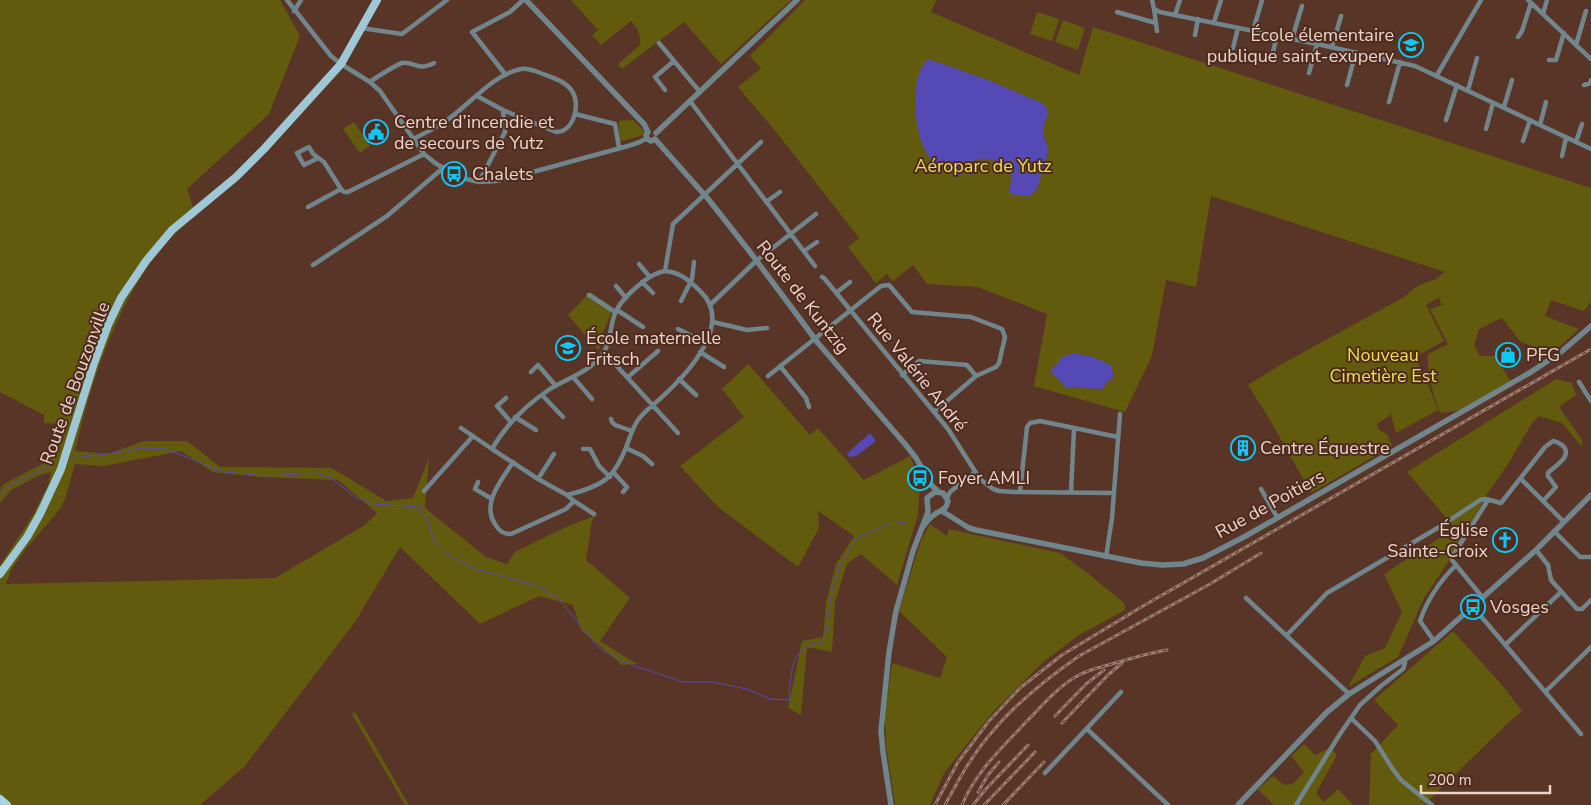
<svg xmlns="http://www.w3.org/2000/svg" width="1591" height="805" viewBox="0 0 1591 805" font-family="'Nunito Sans',sans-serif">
<rect width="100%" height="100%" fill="#593527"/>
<path fill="#625a0c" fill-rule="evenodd" d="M0 0H280L300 36 269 114 187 189 193 207 208 205C192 218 176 231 163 247 117 301 91 382 75 451L108 454 144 441H187L220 467 332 468 386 501 413 498 429 458 425 508 486 557 507 564 515 552 564 528 596 515 592 520 586 560 630 598 600 641 627 658 638 664 622 665 581 630 573 605 539 596 480 624 400 547 355 622 245 766 200 805H0V565L33 515 48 485 51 472 40 475 11 490 0 503V490L4 484 48 461 52 456 64 424 44 423V415L0 392ZM181 451 213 472 262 477 338 480 377 513 365 525 275 578 6 584 11 570 25 550 60 509 65 499 75 464 104 466Z
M571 0H791L721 64 684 22 622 69 618 64 640 45C641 35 638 28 631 21L601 45 592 35 598 30Z
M805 0H936L931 12 1079 75 1093 27 1591 188V302L1584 311 1551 300 1545 316 1579 329 1554 352 1550 346 1551 351 1544 352 1520 341 1502 318 1479 329 1474 345 1480 356H1495L1511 382 1463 410 1440 413C1433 394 1427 374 1428 354L1448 344 1430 309 1442 305 1439 298 1441 296 1426 305 1444 341 1415 357 1425 377 1438 410 1396 433 1390 412 1389 416 1377 424 1379 430 1387 434 1392 446 1311 493 1270 420 1248 385 1280 365 1406 296C1412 287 1423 284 1432 280H1434L1445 272 1211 196 1196 287 1166 280 1152 356 1125 412 1034 386 1047 314 978 287 927 284 913 265 893 281 887 274 876 283 848 247 859 238 777 133 738 87 761 68 750 56Z
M1037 12 1059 19 1052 41 1030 34Z
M1063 20 1085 28 1078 50 1055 42Z
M633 120 644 131 643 135 623 141V140L618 141 619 121Z
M354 122 370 146 360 153 343 129Z
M590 292 611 306 612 311 602 335 604 340 598 350 568 315Z
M748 364 810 435 818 428 864 480 910 456 920 481 918 514 897 585 861 554 847 564 835 602 832 652 807 647 801 715 788 708 802 641 823 637 826 603 836 564 854 536 818 511 819 528 798 567 718 507 680 466 744 417 722 389Z
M1556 379 1572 383 1576 395 1559 407 1582 440V447L1562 423 1539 416 1532 423 1508 464 1487 494 1460 544 1424 598 1398 657 1348 687 1365 656 1385 648 1402 612 1384 574 1455 528 1407 472Z
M930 524 947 536 949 529 1060 553 1085 571 1124 603 1125 610 1079 635 1042 663 993 712 944 773 930 805H895L886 746 885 716 892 663 940 678 947 657 899 611 921 540Z
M1453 631 1502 685 1522 711 1510 721 1426 803 1427 805H1369L1371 754 1398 725 1374 700Z
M355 712 409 805H405L352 714Z
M1304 744 1315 755 1330 748 1337 755 1316 793 1324 802 1338 789 1353 805H1274L1258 789 1273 776 1284 785 1293 784 1304 772 1291 756Z"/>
<path fill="#554ab5" d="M929 59 988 80 1042 103C1054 114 1044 118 1043 131 1042 138 1048 143 1048 149 1048 157 1039 182 1036 191L1029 196 1010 194C1008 185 1014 181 1009 171 1002 159 981 155 970 163 966 166 963 172 960 176 945 171 938 168 928 155 914 136 908 73 929 59Z
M1075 353 1093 357 1111 365 1114 377 1109 380 1102 389 1066 387 1050 371 1064 356Z
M870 433 876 441 856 456 850 457 847 454 850 451Z"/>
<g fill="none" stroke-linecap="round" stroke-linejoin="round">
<path stroke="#554ab5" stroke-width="1" d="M75 458 128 451 140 448 166 449 224 472 266 476 317 473 330 477 355 497 374 504 419 507 425 514 435 543 450 556 476 569 537 586 559 599 600 649 632 665 683 682H712L747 689 770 699 789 700C791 681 789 656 808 646 814 643 820 644 825 639L832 590 842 560 859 537 888 524 907 522
M0 497 6 488 55 463"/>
<path stroke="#71858c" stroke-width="4.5" d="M287 0 331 56 341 64 370 82 380 91 424 154 435 163 454 174 466 179 479 182 496 181 529 173 628 146 640 142 647 138
M1152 0 1154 9 1160 12 1317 44 1415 66 1591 149
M1528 0 1591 59
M1154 9 1157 31
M294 11 301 0
M1117 12 1156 23
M1543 14 1547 0
M1175 15 1180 0
M1214 22 1221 0
M361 28 402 34 447 0
M1253 31 1262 0
M1195 35 1198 19
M1518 37 1522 31 1531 3
M1292 39 1302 6
M659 43 700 92
M1576 45 1586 11
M1332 47 1341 16
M1233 48 1238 28
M1271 60 1277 36
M1549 60H1556L1564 33
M1309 73 1317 44
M505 74 472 32 510 12 523 0
M1437 75 1481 0
M370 82C375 78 396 65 402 63 415 61 416 72 434 63
M1347 85 1356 52
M1584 85 1590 83 1591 80
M665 90 655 77 674 61
M1468 90 1477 58
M690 101 815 266
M1389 102 1400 62
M1504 107 1512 80
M575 114 615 124 619 148
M1446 120 1457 85
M1540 125 1546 102
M1486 129 1493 103
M413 139C423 134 434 129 443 123 468 107 491 75 521 69 529 68 535 71 543 74 553 78 565 81 572 91 581 104 574 132 556 132L503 110 477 96
M1523 141 1530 120
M1576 142 1582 124
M1562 156 1566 138
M318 158 304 165 297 153 309 147 313 154 324 162 341 189 344 192H348L424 154
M479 182 505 132 503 110
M766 202 780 192
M308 207 341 189
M804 251 817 242
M639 264 649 276
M313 265 387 216 443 168
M665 271C680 272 690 281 700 291 735 323 687 374 663 396 655 404 644 411 638 420 633 427 630 437 627 445 614 479 603 486 567 495L538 479 492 449C507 423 526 405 550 389 568 378 592 371 604 352 611 340 610 324 616 311 623 297 649 273 665 271Z
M665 271 673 224 761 142
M822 277 824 278 948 429 980 479 993 489 999 491 1014 492 1114 493
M642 282 653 293
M616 286 626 298
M836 293 850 282
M589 295 615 312
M681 301 692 279 694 262
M710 305 756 261 816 214
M617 310 643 327
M713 322 747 330 767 328
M678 329 706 343
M604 352 678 433
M700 352 724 367
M780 366 806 398 809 407
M531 372 538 365 556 386
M902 375 919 361 967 365 976 376
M768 376 881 286 889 285 912 312 971 317 1002 329 1005 337 999 363 996 367 976 376 934 412
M573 377 592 399
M628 377 658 351
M679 379 696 395
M1579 382 1591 401
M542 395 563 417
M506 398 497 406 510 421
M515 417 536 430
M611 419 612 422 615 425 632 431
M461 428 492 449
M626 448 643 456 652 464
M583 449H590L599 466 610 477
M513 462C502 480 481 503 495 524 499 531 503 534 511 534L566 509 574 501 567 495
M614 473 627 487 623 492
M538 479 554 454
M1521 479 1564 522
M478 482 475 489 492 499
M1261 489 1277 517
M424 491 473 436
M1020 492 1027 427 1030 423 1040 421 1118 437
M1071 492 1074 429
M947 498 950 492 975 472
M574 501 594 514
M1554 531 1580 557H1591
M1536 550 1548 565 1551 580 1577 609H1582L1591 600
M1106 557 1112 518 1120 414
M1456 565 1483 598
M1246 598 1349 694
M1473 607 1581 734
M1287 635 1327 593 1441 526 1480 500 1486 499 1501 503 1545 447 1553 441C1558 442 1561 444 1564 447 1572 457 1554 466 1548 473V476L1556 487 1543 501
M1434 641 1420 621C1427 600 1440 581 1456 565L1452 560V557L1488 500
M1505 645 1561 592
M1546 691 1591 647
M1351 718 1375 741 1392 768 1401 780 1432 805
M1087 729 1168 805
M1045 773 1121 692
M1296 805 1340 734 1360 705 1381 686 1403 669 1405 663V659"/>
<path stroke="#71858c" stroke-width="5.5" d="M526 0 644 124 648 132
M648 132 646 135 647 139 651 141 655 139
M656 133 797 0
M655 139 709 200 750 252 818 343 905 444 916 458 932 486 938 491
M942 511 969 528 976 530 1141 563 1162 565 1183 564 1203 558 1244 537 1531 372 1561 352 1591 326
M891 805 883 752 881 731 889 652 896 611 913 551 928 512 927 498 935 492 943 493 948 501C946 512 940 509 934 515 929 518 926 523 922 528
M1238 805 1327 712 1349 694 1434 641 1536 550 1591 495"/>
<path stroke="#9fc8d7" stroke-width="8" d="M0 574 27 537 40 514 61 469 94 363 108 325 121 298 146 261 172 230 236 177 264 149 341 64 377 0"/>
<path stroke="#a8d5e6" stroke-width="8" d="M0 799 7 805"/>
<defs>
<path id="rail" d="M1055 716 1086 684 1104 670
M1062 723 1108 675 1122 663
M978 792 988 775 999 762
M935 805 958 762 989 721 1020 688 1062 655 1143 606 1591 349
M945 805C959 779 973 753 993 731 1017 702 1049 677 1079 656L1210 584 1261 553
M962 805C976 771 1003 747 1027 721 1043 705 1058 686 1079 675 1090 669 1103 667 1115 663 1132 658 1149 653 1167 650
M973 805 985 790 1028 745
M984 805 1035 752
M1003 805 1044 762"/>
</defs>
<use href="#rail" stroke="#9c7e72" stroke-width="3"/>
<use href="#rail" stroke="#4e2b1d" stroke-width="1" stroke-dasharray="4" stroke-linecap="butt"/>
</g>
<defs>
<symbol id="school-ring" viewBox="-11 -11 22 22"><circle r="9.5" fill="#4e2b1d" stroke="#0bcafa" stroke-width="1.5"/><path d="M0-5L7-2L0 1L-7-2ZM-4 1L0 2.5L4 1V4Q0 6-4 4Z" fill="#0bcafa"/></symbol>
<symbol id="civic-ring" viewBox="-11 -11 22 22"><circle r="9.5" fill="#4e2b1d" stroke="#0bcafa" stroke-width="1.5"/><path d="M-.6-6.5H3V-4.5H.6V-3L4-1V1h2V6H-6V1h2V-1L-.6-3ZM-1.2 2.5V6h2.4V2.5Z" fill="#0bcafa"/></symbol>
<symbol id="bus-ring" viewBox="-11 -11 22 22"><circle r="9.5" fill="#4e2b1d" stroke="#0bcafa" stroke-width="1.5"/><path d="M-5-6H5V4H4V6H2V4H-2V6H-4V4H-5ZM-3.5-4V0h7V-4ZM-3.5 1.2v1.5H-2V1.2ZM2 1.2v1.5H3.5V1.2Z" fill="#0bcafa"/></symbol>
<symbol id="shop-ring" viewBox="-11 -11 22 22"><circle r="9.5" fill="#4e2b1d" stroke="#0bcafa" stroke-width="1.5"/><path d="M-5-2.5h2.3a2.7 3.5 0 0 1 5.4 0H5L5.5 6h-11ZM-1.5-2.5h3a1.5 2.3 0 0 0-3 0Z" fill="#0bcafa"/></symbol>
<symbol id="building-ring" viewBox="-11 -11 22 22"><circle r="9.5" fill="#4e2b1d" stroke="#0bcafa" stroke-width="1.5"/><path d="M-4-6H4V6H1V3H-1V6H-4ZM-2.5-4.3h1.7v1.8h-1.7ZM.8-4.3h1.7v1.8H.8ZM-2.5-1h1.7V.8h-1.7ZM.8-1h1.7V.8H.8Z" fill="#0bcafa"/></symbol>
<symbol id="church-ring" viewBox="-11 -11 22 22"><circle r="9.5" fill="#4e2b1d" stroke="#0bcafa" stroke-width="1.5"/><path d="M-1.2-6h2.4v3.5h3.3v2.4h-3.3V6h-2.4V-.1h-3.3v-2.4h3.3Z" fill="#0bcafa"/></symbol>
</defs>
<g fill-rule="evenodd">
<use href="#school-ring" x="1397" y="31" width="28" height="28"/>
<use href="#civic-ring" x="362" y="118" width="28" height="28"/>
<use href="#bus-ring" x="440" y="160" width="28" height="28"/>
<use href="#school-ring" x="554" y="334" width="28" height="28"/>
<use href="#shop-ring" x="1494" y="341" width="28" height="28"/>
<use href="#building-ring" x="1229" y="434" width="28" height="28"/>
<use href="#bus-ring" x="906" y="464" width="28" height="28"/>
<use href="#church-ring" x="1491" y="526" width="28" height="28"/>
<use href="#bus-ring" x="1459" y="593" width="28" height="28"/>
</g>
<g text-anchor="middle" stroke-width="4" stroke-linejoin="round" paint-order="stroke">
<g font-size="18" fill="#ebd4cb" stroke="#4e2b1d" text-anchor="start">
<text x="1394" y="41" text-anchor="end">École élementaire<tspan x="1394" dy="21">publique saint-exupery</tspan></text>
<text x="394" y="128">Centre d’incendie et<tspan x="394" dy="21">de secours de Yutz</tspan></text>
<text x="472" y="180">Chalets</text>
<text x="586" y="344">École maternelle<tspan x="586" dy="21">Fritsch</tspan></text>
<text x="1526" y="361">PFG</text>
<text x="1260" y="454">Centre Équestre</text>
<text x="938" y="484">Foyer AMLI</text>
<text x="1488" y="536" text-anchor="end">Église<tspan x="1488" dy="21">Sainte-Croix</tspan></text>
<text x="1490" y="613">Vosges</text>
</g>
<g font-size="18" fill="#efdf57" stroke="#4e2b1d">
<text x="983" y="172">Aéroparc de Yutz</text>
<text x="1383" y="361">Nouveau<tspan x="1383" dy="21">Cimetière Est</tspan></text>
</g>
<g font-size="18" fill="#ebd4cb" stroke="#4e2b1d">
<text transform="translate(803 297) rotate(52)" y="6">Route de Kuntzig</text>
<text transform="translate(917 372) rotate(51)" y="6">Rue Valérie André</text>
<text transform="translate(75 383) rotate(-70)" y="6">Route de Bouzonville</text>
<text transform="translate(1270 504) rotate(-29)" y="6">Rue de Poitiers</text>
</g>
</g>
<path d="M1421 785v8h129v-8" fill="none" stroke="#ebd4cb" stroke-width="2.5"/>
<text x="1428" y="785" font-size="15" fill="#ebd4cb" stroke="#4e2b1d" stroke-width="4" paint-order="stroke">200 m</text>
</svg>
